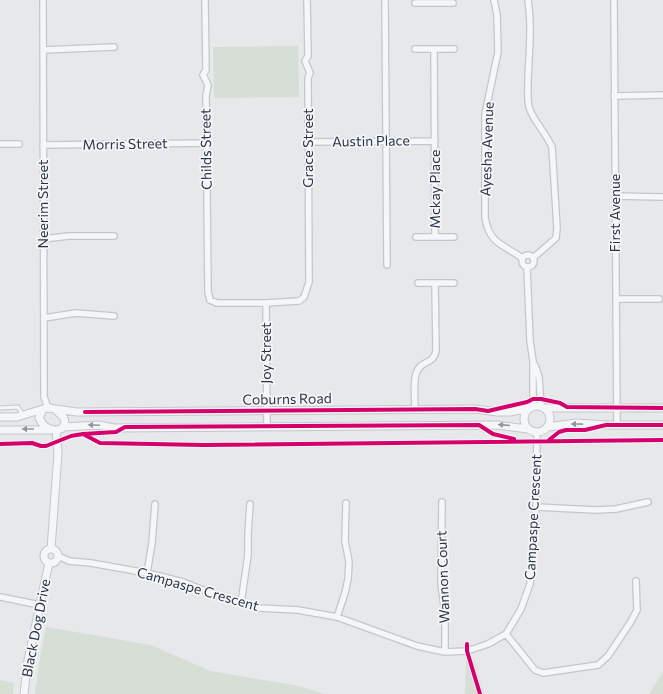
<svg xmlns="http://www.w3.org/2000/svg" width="663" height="694" viewBox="0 0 663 694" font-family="Commissioner,sans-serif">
<rect width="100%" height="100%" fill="#e6e8ea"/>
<path fill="#d6ded6" d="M298 46 299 97 214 98 213 47Z
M46 627 151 645 210 671 299 686 324 694H35L40 658Z
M466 660H474L484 694H465Z
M663 672V694H649Z
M0 680 14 683 13 694H0Z"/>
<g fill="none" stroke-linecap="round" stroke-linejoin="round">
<defs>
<path id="service" d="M0 408 18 407 22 414"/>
<path id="minor" d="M43 0 44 397 48 408
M205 0 206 70 203 75 208 85 206 96 208 292 210 300 217 303H266L299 301 304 297 309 282 308 78 310 73 305 61 308 56 307 0
M385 0 387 265
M494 0 497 15 498 52 485 114V217C489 244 503 244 522 258
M528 0C532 27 529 53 528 80 528 89 527 98 529 107 531 117 547 135 552 147L557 228 556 238 533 258
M614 0 617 425
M415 3H453
M415 49H454
M434 49 435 237
M43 50 114 47
M614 96 663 95
M308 142 435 141
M0 144H19
M43 145 207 143
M615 196 663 197
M416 237H454
M43 239 69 236H114
M522 261a6 6 0 1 1 12 0a6 6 0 1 1-12 0Z
M527 267 530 341 533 361V406
M418 283H454
M616 299H659
M266 303 267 427
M44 318 76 313 114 316
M535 365 539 377 541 406
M415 409C415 398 412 376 419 368 425 360 433 364 436 351L435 283
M442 502 441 583 445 614V652
M536 507 596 510 616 509 648 502
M58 556 69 561 91 563 147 573 183 582 221 597 259 608 298 610 337 617 417 646 445 652 467 651 488 644 506 634 521 609 530 584 536 507 537 432
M147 573 152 543 155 504
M0 597 40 605
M241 603 248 555V534L250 504
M337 617 345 593 348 579 349 562 345 541 346 503
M506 634 535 670 543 673 598 665 608 656 630 623 637 610 636 581"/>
<path id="tertiary" d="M524 419a13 13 0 1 1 26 0a13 13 0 1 1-26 0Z
M545 408H663
M56 410 64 418 65 424 61 429C51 432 44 428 39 418L43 409 48 408 77 412 475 409 497 412H510L529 408
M0 417H17L43 409
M63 427 99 425 114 428 497 425 528 429
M548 427 576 423 607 425H663
M0 430H50
M51 549 58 453 56 430
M44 556a7 7 0 1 1 14 0a7 7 0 1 1-14 0Z
M24 694 28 660 49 563"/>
</defs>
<use href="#service" stroke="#c4c6c8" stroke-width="5"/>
<use href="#minor" stroke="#c4c6c8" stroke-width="8"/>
<use href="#tertiary" stroke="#c4c6c8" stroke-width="9"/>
<use href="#service" stroke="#f5f6f7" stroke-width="3"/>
<use href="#minor" stroke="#f5f6f7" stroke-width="5.5"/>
<use href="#tertiary" stroke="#f5f6f7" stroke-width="7"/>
<defs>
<path id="cycleway" d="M85 412 475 409 488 411 527 402 533 399H541L560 403 567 407 663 408
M83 434 116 432 125 427 479 425 493 434 514 439
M549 440 559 432 566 430H585L606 425H663
M0 444 32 443 41 446H46L71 436 83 434 100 443 203 445 663 440
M467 644V651L480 694"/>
</defs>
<use href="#cycleway" stroke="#f4f6f9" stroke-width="6"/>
<use href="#cycleway" stroke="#d6006c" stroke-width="4"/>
</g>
<defs><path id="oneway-solid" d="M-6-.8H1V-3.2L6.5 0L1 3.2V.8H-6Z"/></defs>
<g fill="#90959e">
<use href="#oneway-solid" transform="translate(577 424) rotate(-179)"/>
<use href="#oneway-solid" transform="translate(94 425) rotate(-178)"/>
<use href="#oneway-solid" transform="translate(504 425) rotate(-175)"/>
<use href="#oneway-solid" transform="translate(28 429) rotate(180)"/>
</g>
<g text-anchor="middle" stroke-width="3.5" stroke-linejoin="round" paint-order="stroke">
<g font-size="14" fill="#2b3445" stroke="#f4f6f9">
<text transform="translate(371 141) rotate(-1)" y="5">Austin Place</text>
<text transform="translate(125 144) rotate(-1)" y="5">Morris Street</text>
<text transform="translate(308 148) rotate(-90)" y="5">Grace Street</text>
<text transform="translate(206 149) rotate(-91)" y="5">Childs Street</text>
<text transform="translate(487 149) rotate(-88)" y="5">Ayesha Avenue</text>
<text transform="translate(435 189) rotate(-90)" y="5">Mckay Place</text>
<text transform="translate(43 204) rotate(-90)" y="5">Neerim Street</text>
<text transform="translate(615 213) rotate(-90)" y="5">First Avenue</text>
<text transform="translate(266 353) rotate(-90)" y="5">Joy Street</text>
<text transform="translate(287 399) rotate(-1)" y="5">Coburns Road</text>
<text transform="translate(533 517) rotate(-87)" y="5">Campaspe Crescent</text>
<text transform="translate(443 577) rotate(-92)" y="5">Wannon Court</text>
<text transform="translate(198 589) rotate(16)" y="5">Campaspe Crescent</text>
<text transform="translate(36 628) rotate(-79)" y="5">Black Dog Drive</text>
</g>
</g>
</svg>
